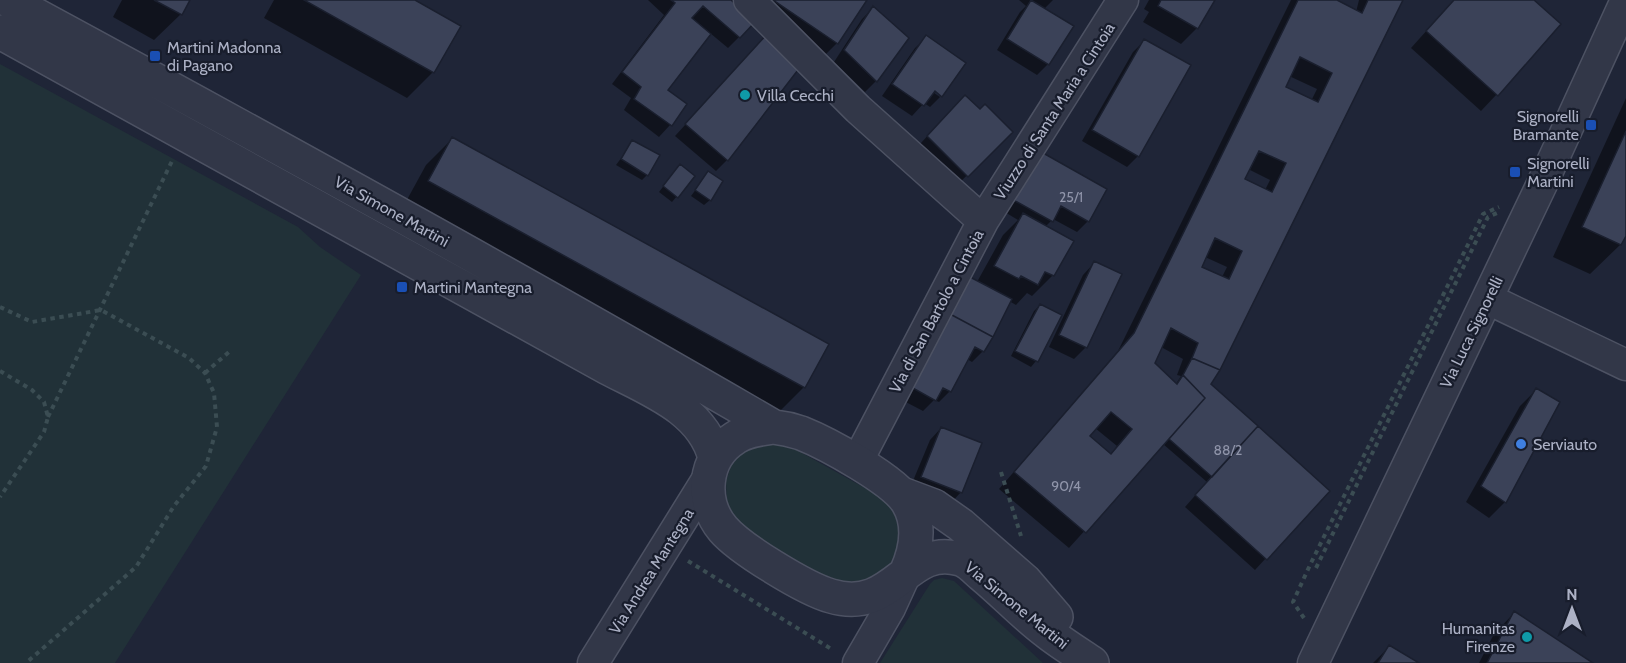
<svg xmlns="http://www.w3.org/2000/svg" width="1626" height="663" viewBox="0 0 1626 663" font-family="Cabin,sans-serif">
<rect width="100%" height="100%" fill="#1f2537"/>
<path fill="#213138" d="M0 64 298 227 320 247 361 275 115 663H0Z
M769 444H780L793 448 881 497 889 505 896 517 900 532V547L896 561 888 571 859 586 827 579 742 531 727 506 726 481 731 466 742 453 755 447Z
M942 578 954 581 1043 663H880L930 584 934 580Z"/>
<path fill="#0007" fill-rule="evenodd" d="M122 0H188L181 14 154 40 113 17Z
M274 0H412L433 72 407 98 264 18Z
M648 0H729L739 37 728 48 710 33 666 90 685 105 670 125 659 137 624 110 631 98 612 84 664 15Z
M765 0H865L837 43 826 54 759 9Z
M1019 0H1053L1044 9 1048 64 1037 75 997 50 1020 12 1026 6Z
M1149 0H1214L1197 28 1181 44 1143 22 1149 12 1144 9Z
M1291 0H1333L1356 12 1359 0H1402L1209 384 1328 491 1255 570 1185 507 1207 482 1163 444 1069 548 999 489 1118 351ZM1289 76 1317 89 1311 101 1284 88ZM1248 169 1270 180 1265 190 1243 180ZM1205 257 1227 267 1222 277 1200 268ZM1161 347 1183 359 1177 375 1181 376 1176 384 1153 364ZM1095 428 1117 446 1110 455 1088 437Z
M1454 0H1532L1497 94 1481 111 1411 48Z
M873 8 876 81 865 92 834 62 862 19Z
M927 37 929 86 927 88 940 97 930 107 924 103 912 116 882 96 915 48Z
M1144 41 1138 156 1127 167 1082 141 1133 52Z
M757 46 727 160 716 171 675 136Z
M1626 98V232L1620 245 1590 274 1553 257Z
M980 111 1011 132 950 192 912 153 948 113Z
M452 139 804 387 778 413 403 207 426 165Z
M633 142 647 175 642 180 616 165Z
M1025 162 1088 221 1077 232 1053 219 1045 227 1053 275 1032 296 1027 293 1016 305 1009 301 983 351 972 362 967 359 950 391 939 402 934 400 923 411 900 399 977 282 1003 235 1018 220 998 208Z
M675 171 677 196 672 202 659 192Z
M708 173 710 200 704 205 691 196Z
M1094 263 1120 275 1086 347 1074 359 1049 347 1083 275Z
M1040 305 1060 316 1036 361 1031 367 1011 356 1034 311Z
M1536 390 1505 502 1489 518 1466 502 1520 406Z
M941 428 961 492 950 504 910 488 930 440Z
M1514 613 1590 663H1479L1494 634Z
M1389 647 1416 663H1373Z"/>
<path fill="#3b4258" stroke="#1a1f2e" stroke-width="1.5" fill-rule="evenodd" d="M154 0H190L182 15Z
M304 0H415L461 26 434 73Z
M671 0H731L755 22 740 38 703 6 692 18 711 34 668 90 687 104 672 126 634 99 641 87 622 72 675 3Z
M773 0H867L838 44Z
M1031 0 1074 26 1049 65 1007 39Z
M1161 0H1215L1198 29 1158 6Z
M1298 0H1337L1362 13 1368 0H1403L1220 370 1192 358 1198 343 1171 328 1155 363 1177 384 1183 375 1205 398 1086 533 1014 472 1134 333ZM1300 57 1332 73 1318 102 1286 87ZM1259 151 1286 163 1272 192 1245 179ZM1215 238 1242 251 1229 279 1202 267ZM1111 412 1132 429 1111 454 1090 436Z
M1454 0H1534L1561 24 1498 96 1426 31Z
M873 6 909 38 877 82 844 50Z
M768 33 801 66 728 161 685 124Z
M926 35 966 63 942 97 935 91 924 106 892 84Z
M1144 39 1191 65 1139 157 1092 130Z
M965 95 980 109 985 104 1013 132 968 177 927 136Z
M1626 131V236L1621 245 1582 227Z
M452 137 829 344 805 388 428 181Z
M632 140 660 155 648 176 621 159Z
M1036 149 1107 189 1089 222 1061 206 1053 222 1008 197Z
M680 164 695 176 678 198 663 186Z
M708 171 723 181 711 201 695 190Z
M1023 213 1074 241 1054 276 1045 272 1038 285 1021 276 1019 279 994 266Z
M1094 261 1122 274 1087 348 1059 335Z
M970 277 1012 299 993 337 950 314Z
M1040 304 1062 315 1038 362 1015 351Z
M950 314 993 337 984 352 975 347 951 392 943 388 936 401 911 387Z
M1192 358 1220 370 1211 384 1258 426 1212 477 1169 439 1205 398 1183 375Z
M1536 388 1560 402 1506 503 1481 486Z
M1258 426 1330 491 1267 560 1195 495Z
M941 427 982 443 962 493 921 477Z
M1514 611 1593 663H1487Z
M1389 645 1419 663H1378Z"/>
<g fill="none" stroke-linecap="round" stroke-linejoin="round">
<defs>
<path id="minor" d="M749 0 858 109 983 221
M1488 299 1626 365
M857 462 983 221 1123 0
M593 663 708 478
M858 663 890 608 906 573
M1313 663 1542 184 1626 0"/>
<path id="tertiary" d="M8 0C265 139 521 280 774 427 783 428 792 430 801 433 826 443 895 480 908 503 921 525 916 551 906 573
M0 32 608 368C648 389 703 409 715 458
M774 427C760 429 746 430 735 438 703 458 700 502 723 529 740 549 806 589 831 596 895 615 906 543 960 559 968 561 975 569 982 575 1004 593 1024 615 1047 632 1061 643 1077 653 1092 663
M902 494 934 506 961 525 1025 581 1056 617"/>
</defs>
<use href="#minor" stroke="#4d5263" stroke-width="33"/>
<use href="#tertiary" stroke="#4d5263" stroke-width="36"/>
<path stroke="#3b4d53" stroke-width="4" stroke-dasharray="4.5 4.5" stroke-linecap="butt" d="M0 307 32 322 101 310 189 358 205 373 214 393 217 427 206 466 174 506 136 567 26 663
M0 371 32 390 44 402 48 417 44 432 0 497
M205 373 230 351
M48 417 173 159
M1001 472 1021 536
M688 561 833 650
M1316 568 1488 217 1497 213
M1304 618 1293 602 1310 565 1483 214 1499 207"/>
<use href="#minor" stroke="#323748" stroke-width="30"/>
<use href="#tertiary" stroke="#323748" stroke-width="33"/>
</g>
<g fill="#1a4fb4" stroke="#181d2c" stroke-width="2">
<rect x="149" y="50" width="12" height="12" rx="3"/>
<rect x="1585" y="119" width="12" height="12" rx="3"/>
<rect x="1509" y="166" width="12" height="12" rx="3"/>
<rect x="396" y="281" width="12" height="12" rx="3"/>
</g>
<g fill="#0f9aa8" stroke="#181d2c" stroke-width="2">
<circle cx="745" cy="95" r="6"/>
<circle cx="1527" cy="637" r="6"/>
</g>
<circle fill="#3f7fe0" stroke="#181d2c" stroke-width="2" cx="1521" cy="444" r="6"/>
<g text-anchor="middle" stroke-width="4.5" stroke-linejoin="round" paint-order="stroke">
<g font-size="14" fill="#9095aa">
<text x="1071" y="202">25/1</text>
<text x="1228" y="455">88/2</text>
<text x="1066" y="491">90/4</text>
</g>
<g font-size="16" fill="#acb1c5" stroke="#181d2c" text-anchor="start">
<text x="167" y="53">Martini Madonna<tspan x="167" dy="18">di Pagano</tspan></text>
<text x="757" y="101">Villa Cecchi</text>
<text x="1579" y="122" text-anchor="end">Signorelli<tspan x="1579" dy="18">Bramante</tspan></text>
<text x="1527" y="169">Signorelli<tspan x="1527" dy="18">Martini</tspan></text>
<text x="414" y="293">Martini Mantegna</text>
<text x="1533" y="450">Serviauto</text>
<text x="1515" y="634" text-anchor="end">Humanitas<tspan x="1515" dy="18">Firenze</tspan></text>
</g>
<g font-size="16" fill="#acb1c5" stroke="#181d2c">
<text transform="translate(1054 111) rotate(-57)" y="6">Viuzzo di Santa Maria a Cintoia</text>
<text transform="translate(392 211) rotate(29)" y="6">Via Simone Martini</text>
<text transform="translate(936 311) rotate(-62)" y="6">Via di San Bartolo a Cintoia</text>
<text transform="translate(1471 332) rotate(-64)" y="6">Via Luca Signorelli</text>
<text transform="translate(651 571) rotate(-58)" y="6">Via Andrea Mantegna</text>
<text transform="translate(1017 605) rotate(39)" y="6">Via Simone Martini</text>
</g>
</g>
<g transform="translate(1572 609)" stroke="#181d2c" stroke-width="4.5" paint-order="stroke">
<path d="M0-4.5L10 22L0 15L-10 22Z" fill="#acb1c5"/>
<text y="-9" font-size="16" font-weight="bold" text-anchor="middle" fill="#acb1c5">N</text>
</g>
</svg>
